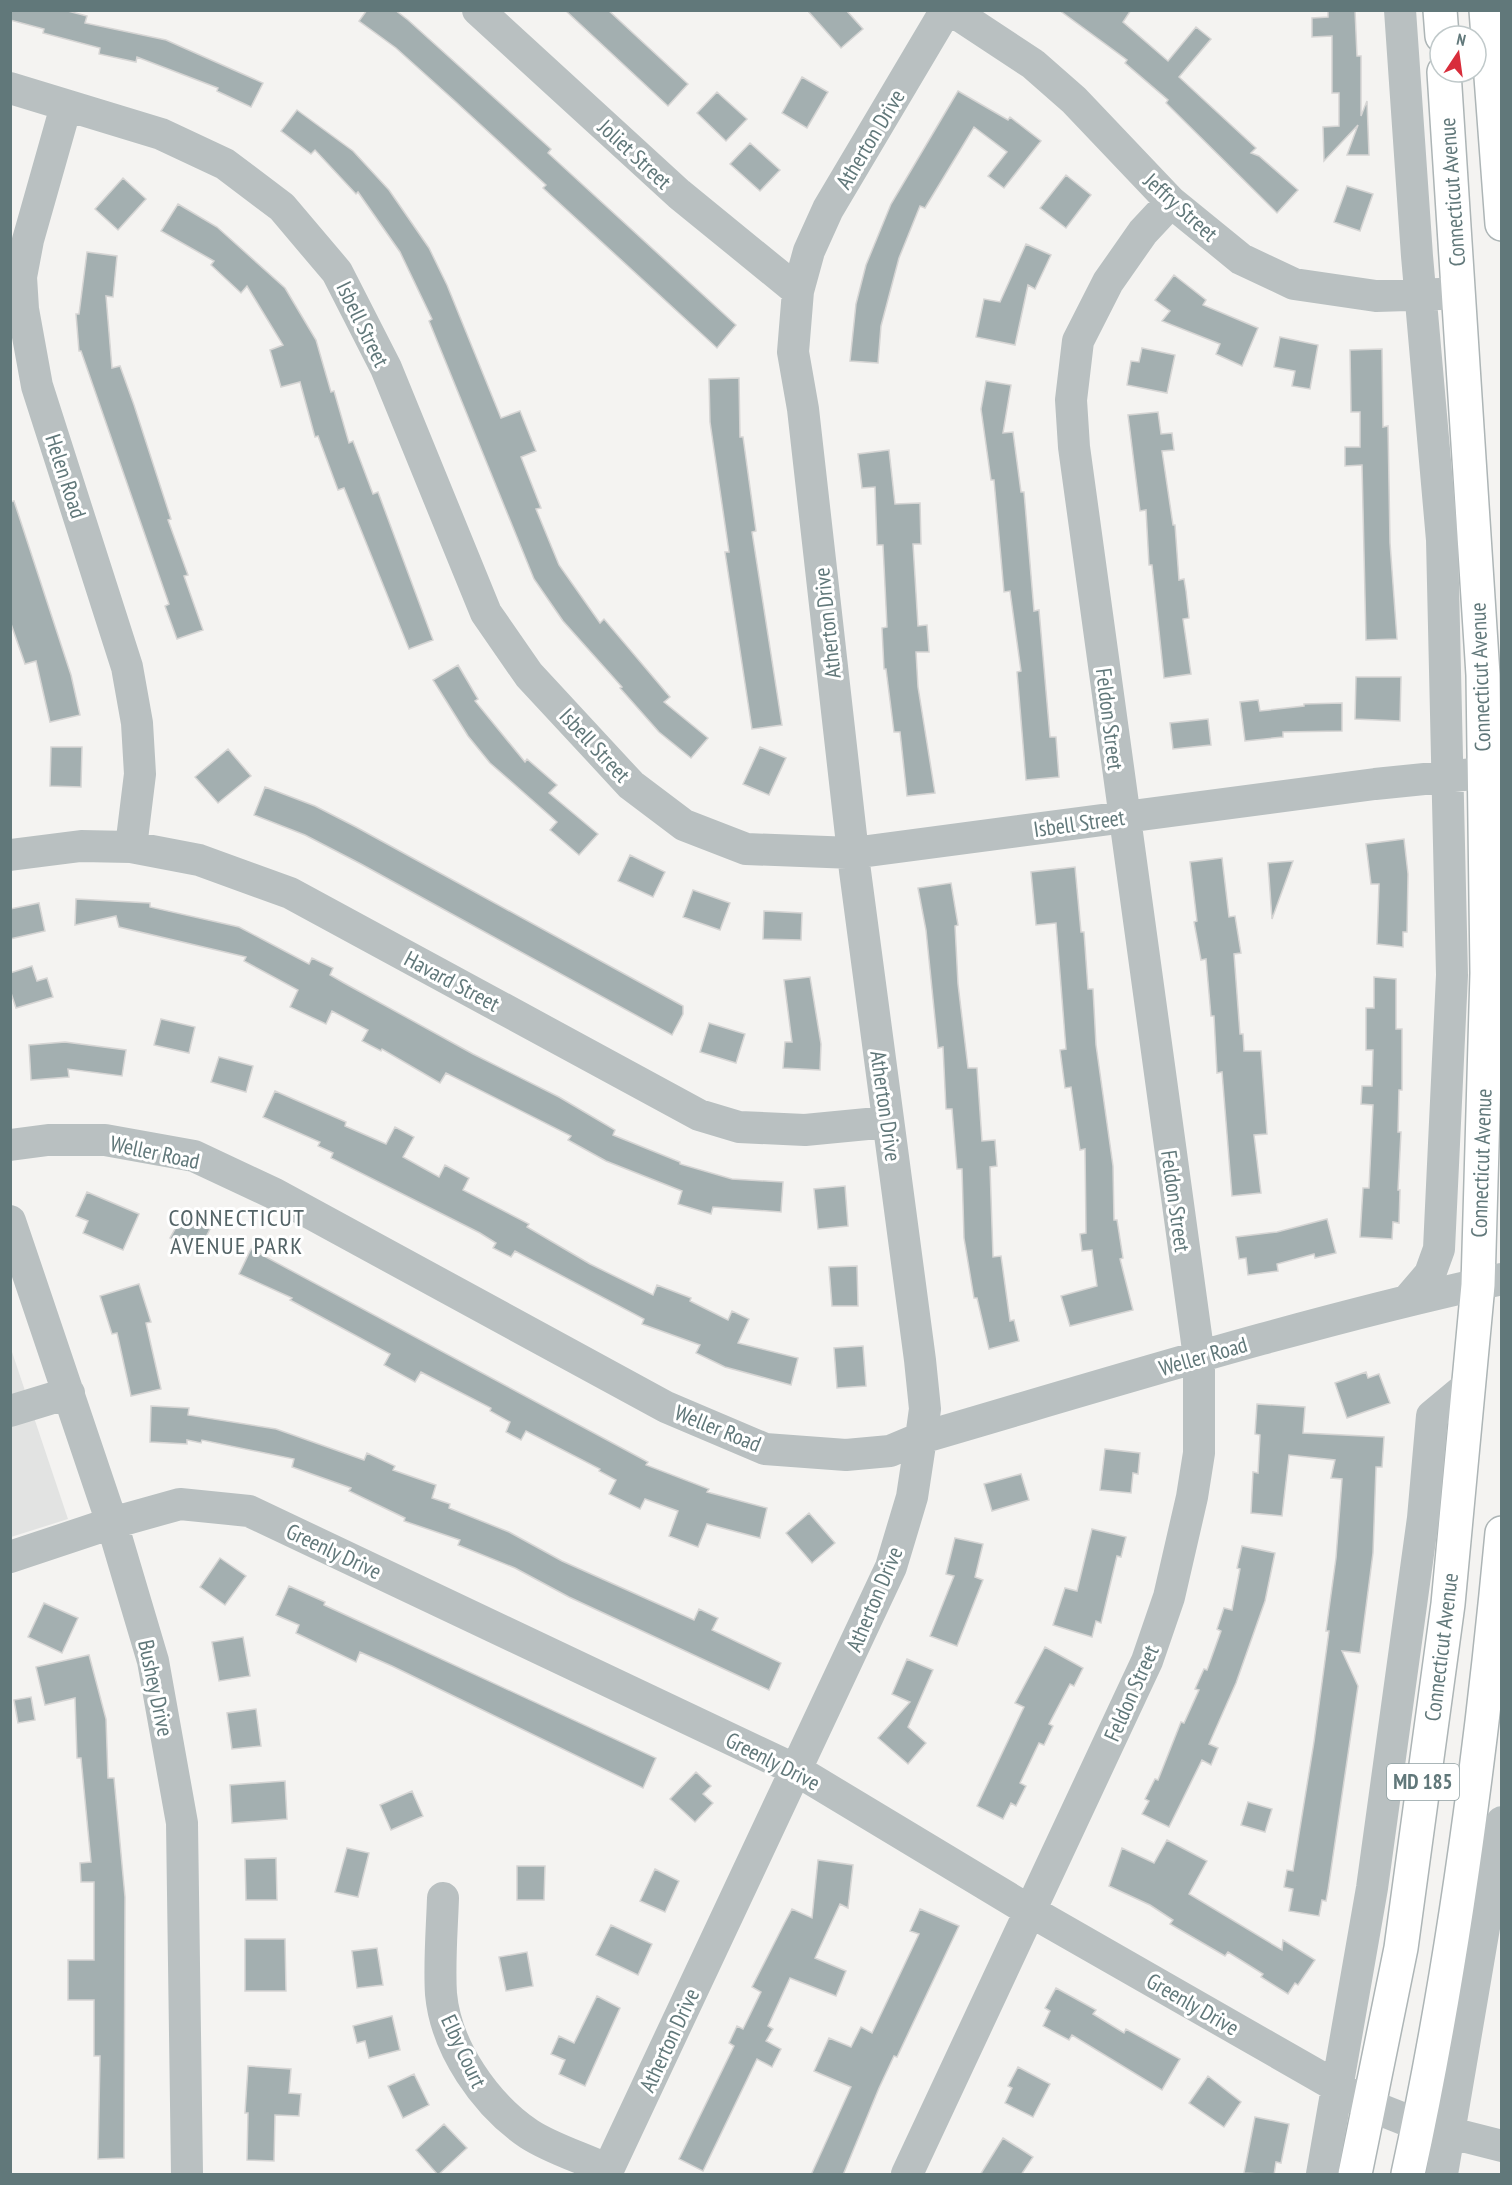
<svg xmlns="http://www.w3.org/2000/svg" width="1512" height="2185" viewBox="0 0 1512 2185" font-family="'PT Sans Narrow',sans-serif">
<rect width="100%" height="100%" fill="#f4f3f1"/>
<path fill="#e2e3e2" d="M10 1346 68 1519 11 1537H10Z"/>
<path fill="#a3afb0" stroke="#d6d5d4" stroke-width="1.5" d="M10 10H64L87 16 85 23 166 40 263 83 251 107 217 91 218 88 137 57 136 62 99 54 100 48 43 33 44 29 10 20Z
M367 10H395L408 20 551 149 548 153 736 325 717 348 543 188 546 185 456 102 396 48 359 21Z
M565 10H608L688 84 668 106Z
M807 10H846L863 29 841 48Z
M1059 10H1131L1123 22 1168 61 1196 27 1211 39 1179 77 1256 148 1251 153 1259 156 1298 190 1277 213 1166 103 1168 100 1125 63 1127 60Z
M1328 10H1355L1357 56H1361V116L1367 101 1369 155H1347L1358 125 1324 161 1323 127 1339 126V93H1332V36L1312 37V18L1328 17Z
M802 77 828 92 807 128 782 113Z
M958 91 1008 120 1010 117 1041 141 1004 188 988 176 1007 152 974 127 925 208 920 206 899 258 881 326 878 363 850 361 856 304 866 265 891 204Z
M717 92 747 119 726 141 697 113Z
M297 110 353 151 389 190 429 248 447 285 501 418 520 411 536 451 521 457 541 508 536 509 559 565 600 623 604 619 670 697 664 702 708 738 691 758 659 732 620 688 622 687 563 621 534 579 429 321 432 319 400 252 358 192 356 194 315 150 311 154 281 131Z
M750 143 780 170 760 191 730 164Z
M1066 175 1091 195 1066 228 1040 208Z
M123 178 146 199 118 230 95 209Z
M1347 186 1373 194 1360 231 1334 222Z
M178 204 217 227 285 288 316 340 331 392 334 391 349 443 353 441 373 494 378 492 433 640 409 649 344 488 338 490 318 436 315 437 300 382 281 387 270 350 283 345 247 286 241 293 211 265 214 261 161 231Z
M1026 244 1051 255 1035 289 1028 285 1015 345 976 337 984 299 1000 302Z
M87 252 117 256 113 297 106 296 112 368 120 366 134 405 171 519 168 520 188 575 184 576 203 630 177 639 165 606 169 604 81 351H79L76 314H79Z
M1174 275 1206 300 1203 305 1258 328 1242 366 1216 354 1220 344 1162 321 1170 311 1155 300Z
M1280 337 1318 345 1310 389 1292 386 1295 371 1274 367Z
M1142 348 1175 355 1167 393 1127 385 1131 361 1139 362Z
M1382 349 1383 427 1388 426 1390 543 1397 639 1366 640 1362 465 1345 466V447H1360V412H1351L1350 350Z
M739 378 740 437H743L756 531 752 532 782 725 752 729 725 552H729L710 422 709 379Z
M986 381 1011 385 1003 433 1013 432 1021 492H1024L1034 611 1039 610 1050 737H1056L1059 777 1026 780 1017 672 1021 671 1010 591 1004 592 994 480H991L981 409Z
M1158 412 1161 434 1172 433 1174 450 1162 451 1173 525H1175L1179 580 1184 579 1186 591 1189 618 1183 619 1191 674 1164 678 1152 565H1149L1146 510 1140 511 1128 415Z
M889 450 895 504 920 503 921 544H913L918 626 927 625 929 652H916L918 687 935 793 907 796 900 732H894L886 669H884L882 628 887 627 883 545H877L875 487 862 488 858 454Z
M14 501 71 675 80 715 50 722 36 661 25 664 10 621V502Z
M458 665 478 699 475 701 525 762 527 759 557 785 549 793 598 834 579 855 550 830 557 822 490 763 468 736 433 680Z
M1356 677H1401L1400 721 1355 719Z
M1258 700 1260 711 1304 706V704L1342 703V731L1283 732V737L1245 741 1240 702Z
M1208 719 1211 745 1173 749 1170 723Z
M51 747H82L81 787 50 786Z
M760 747 786 758 769 795 743 784Z
M228 749 251 776 218 803 195 777Z
M265 787 315 806 356 827 683 1006V1014L672 1035 361 864 305 835 254 815Z
M1404 839 1408 874 1407 932H1403V947L1377 944 1379 884H1371L1366 844Z
M630 855 665 872 653 897 618 881Z
M1222 858 1229 917 1235 916 1241 953 1234 954 1240 1034H1243L1244 1051H1261L1267 1134 1254 1135 1261 1193 1232 1196 1222 1072 1217 1073 1214 1016H1211L1206 959 1201 960 1194 922 1197 921 1190 862Z
M1293 861 1288 875 1272 919 1268 863Z
M1075 867 1081 932H1084L1088 989H1093L1096 1045 1113 1166 1114 1220H1117L1123 1258 1120 1259 1133 1310 1070 1326 1061 1296 1097 1286 1092 1250 1082 1251 1080 1234 1086 1233 1085 1149 1080 1150 1071 1087 1065 1088 1060 1050 1066 1049 1056 923 1036 925 1031 872Z
M951 883 958 925 955 926 958 984 968 1068H977L982 1141 995 1140 997 1166 990 1167 993 1257 1001 1256 1010 1321 1014 1320 1019 1341 989 1349 977 1298H974L964 1238 962 1169H957L952 1109H946L943 1047 938 1048 926 930 918 888Z
M693 890 730 903 720 930 683 917Z
M76 899 150 903V907L239 927 309 964 312 958 333 968 330 975 344 983 473 1054 559 1097 615 1130 613 1135 680 1162V1164L732 1179 783 1182 781 1212 713 1207 711 1214 678 1204 682 1191 606 1161 568 1140 571 1136 446 1073 440 1083 382 1049 381 1051 362 1041 368 1030 332 1011 326 1024 290 1007 298 990 244 961 246 957 119 927 116 916 75 925Z
M39 903 45 931 10 939V909Z
M764 911 802 913 801 940 763 939Z
M32 966 37 981 47 978 53 997 16 1008 10 990V973Z
M810 977 821 1044 820 1070 783 1068 785 1042H792L784 980Z
M1374 977 1396 979V1029H1402V1090H1399L1398 1132H1401L1398 1190H1400L1399 1223 1393 1222 1392 1239 1360 1237 1363 1188H1369L1373 1105 1361 1104 1362 1086H1372L1373 1050H1366V1008H1374Z
M161 1019 195 1027 189 1053 154 1045Z
M709 1023 745 1034 736 1063 700 1052Z
M65 1042 126 1050 122 1076 68 1069 69 1077 31 1080 29 1045Z
M219 1057 253 1066 246 1092 211 1082Z
M275 1091 346 1122 345 1126 386 1144 395 1127 414 1137 403 1157 439 1177 445 1165 469 1178 463 1190 529 1224 527 1227 590 1264 653 1295 657 1285 691 1298 690 1301 728 1320 732 1311 749 1319 738 1343 798 1358 791 1385 725 1367 696 1353 700 1345 642 1324 644 1319 515 1251 511 1257 493 1248 496 1243 480 1233 331 1158 333 1153 318 1146 320 1142 263 1117Z
M845 1186 848 1226 818 1229 814 1189Z
M87 1192 139 1214 123 1250 83 1233 88 1221 76 1216Z
M183 1215 210 1229 198 1253 170 1238Z
M1327 1219 1336 1253 1315 1258 1314 1254 1277 1264 1278 1271 1248 1275 1246 1258 1239 1259 1236 1237 1277 1232Z
M251 1249 648 1462 646 1465 709 1489 707 1492 767 1508 760 1538 707 1524 698 1547 669 1536 678 1511 645 1499 640 1509 609 1494 616 1480 599 1471 600 1469 526 1431 521 1440 506 1432 510 1422 490 1411 491 1408 421 1372 415 1382 384 1365 390 1354 290 1300 292 1298 239 1274Z
M857 1266 858 1306H832L829 1267Z
M139 1284 151 1322 146 1323 161 1389 131 1396 117 1333 112 1334 100 1296Z
M863 1346 866 1386 837 1388 834 1348Z
M1366 1372 1368 1378 1379 1374 1390 1403 1347 1418 1335 1383Z
M1257 1404 1305 1407 1303 1433 1384 1437 1382 1467H1376L1373 1553 1360 1653 1342 1651 1358 1686 1328 1890 1326 1901 1322 1900 1319 1916 1289 1911 1293 1889 1284 1887 1287 1870 1293 1871 1314 1742 1329 1631H1326L1336 1558 1342 1479 1331 1478 1335 1460 1289 1455 1282 1516 1251 1513 1253 1472 1258 1473 1260 1435 1255 1434Z
M151 1406 189 1408 188 1415 276 1429 364 1460 367 1453 395 1466 393 1470 436 1485 432 1498 450 1504 449 1508 509 1532 562 1561 694 1620 699 1609 718 1618 712 1630 781 1663 769 1690 569 1597 515 1568 458 1545 460 1540 404 1521 405 1518 349 1491 351 1488 292 1467 294 1459 202 1440 201 1443 187 1440V1444L150 1442Z
M1105 1449 1140 1453 1138 1474 1133 1473 1131 1493 1100 1490Z
M1021 1474 1029 1500 992 1511 984 1484Z
M809 1513 835 1543 812 1563 786 1533Z
M1092 1529 1126 1537 1121 1557 1117 1556 1101 1623 1096 1621 1092 1637 1053 1625 1065 1588 1077 1591Z
M955 1538 983 1544 975 1577 983 1580 957 1646 930 1636 954 1576 946 1574Z
M1242 1546 1275 1553 1265 1601 1236 1683 1209 1744 1218 1748 1211 1765 1202 1760 1169 1827 1142 1814 1149 1801 1145 1799 1155 1779 1158 1780 1181 1722 1184 1723 1199 1690 1195 1689 1204 1669 1207 1670 1221 1631 1217 1629 1224 1608 1232 1610 1240 1569 1237 1568Z
M220 1558 246 1576 225 1605 200 1587Z
M289 1586 325 1602 324 1605 656 1758 643 1788 392 1666 360 1652 356 1662 296 1633 299 1625 276 1615Z
M44 1603 78 1618 62 1653 28 1637Z
M243 1637 250 1676 219 1681 212 1642Z
M1045 1647 1083 1668 1074 1686 1070 1684 1049 1724 1053 1726 1044 1745 1039 1743 1020 1783 1026 1786 1016 1806 1011 1803 1003 1819 977 1806 1024 1707 1015 1703Z
M89 1655 106 1719 108 1778H114L125 1897 124 2158 98 2159 100 2056H94V2000H68V1960H94V1882H81L80 1863 91 1862 81 1758H77L75 1698 45 1705 36 1667Z
M907 1659 933 1670 908 1727 926 1743 908 1764 878 1738 910 1702 892 1694Z
M31 1697 35 1720 18 1723 14 1700Z
M256 1709 261 1746 232 1749 227 1713Z
M696 1772 711 1786 703 1794 713 1803 695 1822 670 1799Z
M285 1781 287 1819 232 1823 230 1785Z
M412 1791 423 1816 391 1830 380 1805Z
M1248 1802 1272 1809 1265 1832 1241 1825Z
M1167 1840 1207 1861 1189 1894 1282 1950 1283 1940 1315 1960 1298 1985 1295 1983 1288 1994 1261 1977 1263 1974 1228 1952 1225 1956 1170 1924 1173 1920 1150 1905 1109 1886 1122 1848 1154 1863Z
M347 1848 369 1853 358 1897 335 1892Z
M276 1858 277 1900H246L245 1859Z
M818 1860 853 1865 848 1908 840 1904 815 1958 846 1971 836 1996 790 1978 768 2026 773 2029 766 2041 781 2049 772 2067 757 2059 703 2171 679 2159 734 2046 729 2043 737 2026 743 2029 761 1992 752 1987 784 1924 792 1909 812 1918Z
M517 1866H545L544 1900H517Z
M655 1869 679 1881 665 1912 640 1901Z
M920 1909 959 1926 897 2057 894 2056 879 2088 843 2175H811L851 2087 814 2071 829 2038 851 2047 861 2027 872 2033 919 1934 910 1931Z
M611 1925 652 1944 638 1975 596 1955Z
M245 1939H285L286 1991H245Z
M377 1948 383 1985 357 1988 352 1951Z
M527 1952 533 1986 506 1991 499 1957Z
M1056 1988 1096 2010 1093 2014 1124 2033 1126 2029 1180 2059 1162 2090 1072 2035 1069 2040 1043 2026 1050 2011 1045 2008Z
M597 1996 620 2008 585 2086 559 2074 565 2060 551 2054 559 2036 574 2043Z
M392 2016 400 2050 369 2058 365 2041 357 2043 353 2026Z
M248 2066 291 2069 289 2093 301 2094 299 2116 275 2115 274 2161 247 2160 248 2113H245Z
M1018 2067 1050 2084 1033 2117 1005 2103 1012 2088 1008 2086Z
M414 2074 429 2105 403 2118 388 2086Z
M1208 2076 1241 2102 1224 2127 1189 2103Z
M1255 2117 1289 2124 1281 2163 1276 2162 1274 2175 1244 2173Z
M444 2124 467 2148 438 2175 416 2150Z
M1003 2138 1033 2157 1021 2175H980Z"/>
<g fill="none" stroke-linecap="round" stroke-linejoin="round">
<defs>
<path id="major" d="M1440 10 1442 36
M1486 10 1502 224
M1355 2174 1401 1948 1448 1604 1478 1285 1487 973 1483 675 1444 72
M1408 2174C1454 1963 1482 1748 1502 1533"/>
</defs>
<use href="#major" stroke="#adb5b6" stroke-width="36"/>
<path stroke="#b9c0c1" stroke-width="32" d="M478 10 679 194 798 291
M951 10 1033 64 1074 100 1171 202 1241 259 1294 284 1376 296 1440 294
M1400 10 1417 256 1442 540 1452 975 1439 1249 1430 1274 1407 1301
M10 88 161 134 225 164 282 207 337 272 386 368 486 613 529 675 631 785 684 825 746 849 853 853 1375 784 1483 773
M66 106 28 240 21 277 23 309 37 386 127 667 137 723 140 774 131 847
M10 855 81 846 131 847 199 860 290 893 699 1115 739 1127 805 1130 888 1122
M10 1145 48 1140H105L194 1156 275 1194 666 1407 765 1449 846 1455 890 1451 921 1438C1113 1382 1305 1322 1502 1279
M10 1221 112 1523 153 1661 182 1823 187 2174
M10 1411 69 1393
M10 1557 112 1523 180 1504 249 1511 796 1770 1030 1911 1371 2106 1419 2125 1502 2146
M443 1898C442 1929 439 1962 441 1994 446 2048 485 2104 529 2134 552 2149 583 2158 608 2170
M606 2174 891 1567 912 1497 921 1438 925 1409 920 1360 855 871 803 409 793 352 798 291 809 251 828 209 946 10
M907 2174 1147 1661 1169 1597 1192 1497 1199 1453V1357L1074 447 1071 400 1078 341 1108 282 1143 232 1171 202
M1322 2174 1372 1888 1423 1518 1432 1416 1468 1386
M1442 2174 1502 1822"/>
<use href="#major" stroke="#fff" stroke-width="33"/>
</g>
<g text-anchor="middle" stroke-width="6" stroke-linejoin="round" paint-order="stroke">
<rect fill="#fff" stroke="#90a0a2" stroke-width="1.5" x="1387" y="1764" width="72" height="36" rx="4.5"/>
<g font-size="21" font-weight="bold" fill="#61787a">
<text x="1423" y="1789">MD 185</text>
</g>
<g font-size="22" fill="#61787a" stroke="#fff">
<text transform="translate(870 139) rotate(-59)" y="8">Atherton Drive</text>
<text transform="translate(635 154) rotate(43)" y="8">Joliet Street</text>
<text transform="translate(1452 192) rotate(-94)" y="8">Connecticut Avenue</text>
<text transform="translate(1181 207) rotate(42)" y="8">Jeffry Street</text>
<text transform="translate(363 324) rotate(64)" y="8">Isbell Street</text>
<text transform="translate(66 476) rotate(72)" y="8">Helen Road</text>
<text transform="translate(827 623) rotate(-96)" y="8">Atherton Drive</text>
<text transform="translate(1480 677) rotate(-92)" y="8">Connecticut Avenue</text>
<text transform="translate(1110 719) rotate(83)" y="8">Feldon Street</text>
<text transform="translate(595 745) rotate(47)" y="8">Isbell Street</text>
<text transform="translate(1079 823) rotate(-8)" y="8">Isbell Street</text>
<text transform="translate(452 981) rotate(28)" y="8">Havard Street</text>
<text transform="translate(886 1106) rotate(82)" y="8">Atherton Drive</text>
<text transform="translate(155 1152) rotate(12)" y="8">Weller Road</text>
<text transform="translate(1481 1163) rotate(-88)" y="8">Connecticut Avenue</text>
<text transform="translate(1176 1201) rotate(82)" y="8">Feldon Street</text>
<text transform="translate(1203 1356) rotate(-16)" y="8">Weller Road</text>
<text transform="translate(718 1428) rotate(22)" y="8">Weller Road</text>
<text transform="translate(334 1551) rotate(25)" y="8">Greenly Drive</text>
<text transform="translate(874 1599) rotate(-67)" y="8">Atherton Drive</text>
<text transform="translate(1441 1647) rotate(-83)" y="8">Connecticut Avenue</text>
<text transform="translate(156 1688) rotate(78)" y="8">Bushey Drive</text>
<text transform="translate(1131 1693) rotate(-66)" y="8">Feldon Street</text>
<text transform="translate(773 1761) rotate(27)" y="8">Greenly Drive</text>
<text transform="translate(1193 2004) rotate(30)" y="8">Greenly Drive</text>
<text transform="translate(669 2040) rotate(-65)" y="8">Atherton Drive</text>
<text transform="translate(464 2051) rotate(65)" y="8">Elby Court</text>
</g>
<g font-size="24" letter-spacing="1.5" fill="#536366" stroke="#fff">
<text x="237" y="1226">CONNECTICUT<tspan x="237" dy="28">AVENUE PARK</tspan></text>
</g>
</g>
<rect width="1512" height="2185" fill="none" stroke="#61787a" stroke-width="24"/>
<g transform="translate(1458 54) rotate(13)"><circle r="28" fill="#ffffff" stroke="#c0c9ca" stroke-width="1.5"/>
<path d="M0-4.5L10 22L0 15L-10 22Z" fill="#d82d3b"/>
<text y="-9" font-size="16" font-weight="bold" text-anchor="middle" fill="#61787a">N</text>
</g>
</svg>
